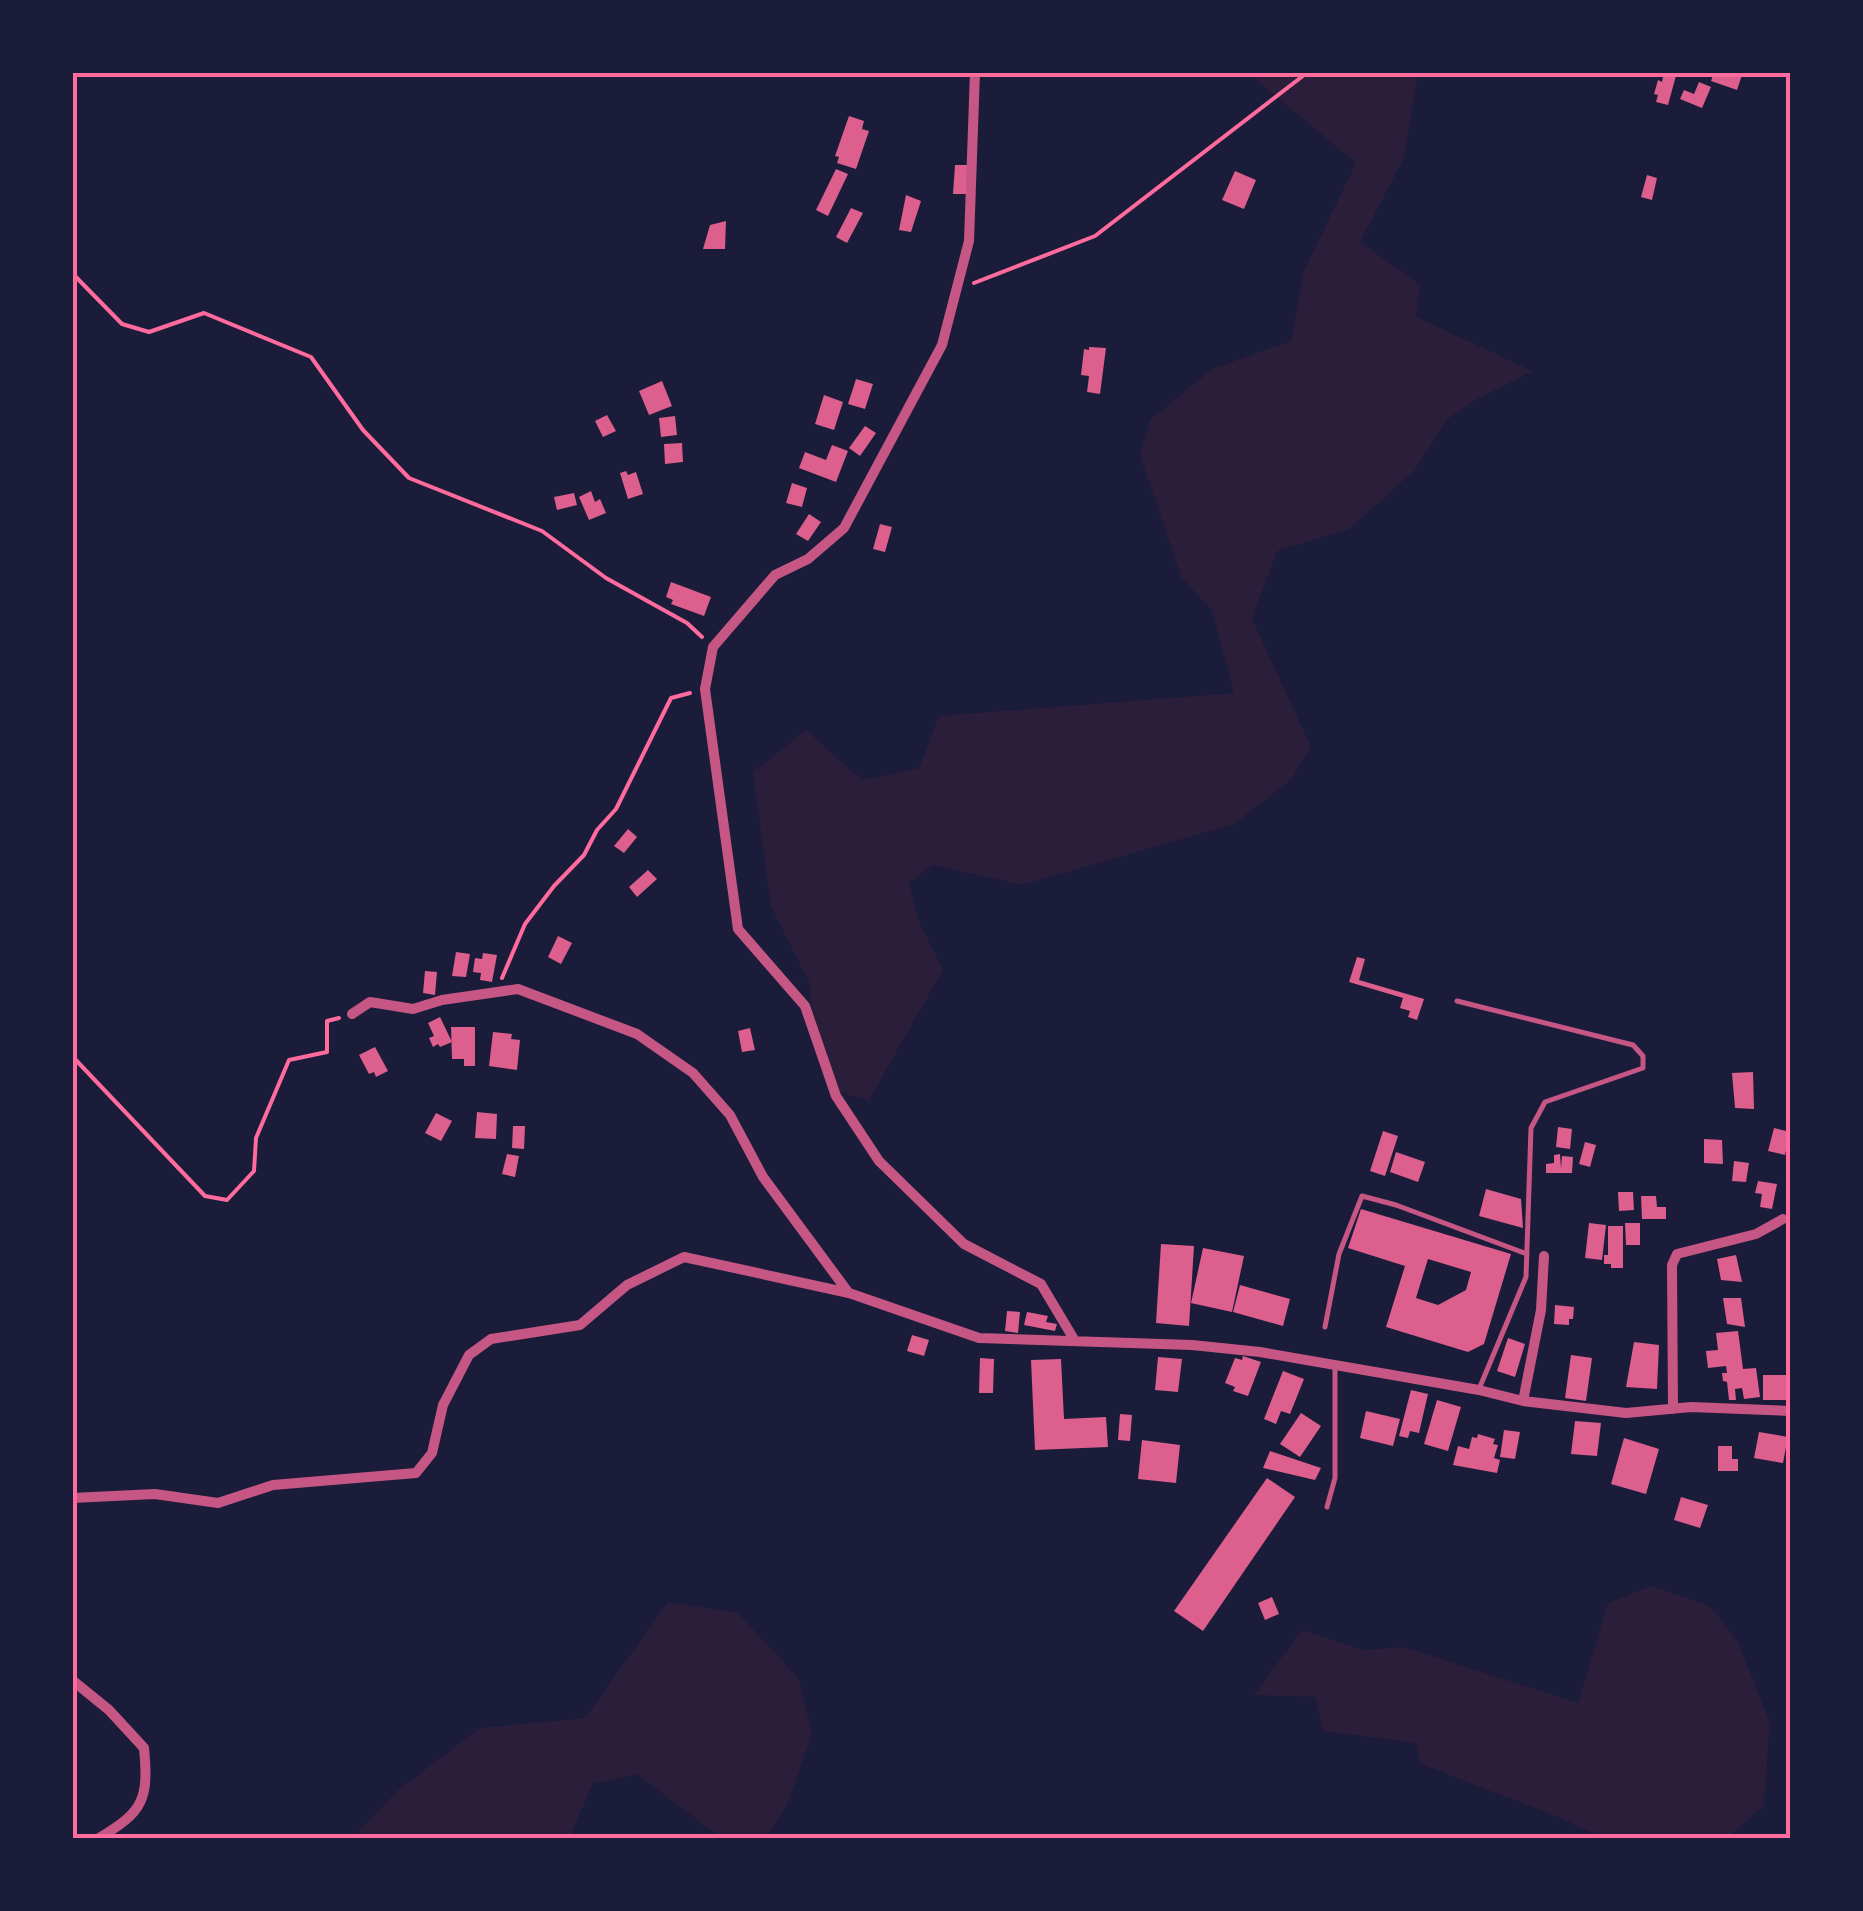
<svg xmlns="http://www.w3.org/2000/svg" width="1863" height="1911" viewBox="0 0 1863 1911" font-family="Helvetica,sans-serif">
<rect width="100%" height="100%" fill="#1b1b3a"/>
<path fill="#2a1e3b" d="M1248 73H1418L1404 158 1360 242 1420 284 1416 317 1533 371 1477 399 1448 419 1414 471 1349 529 1277 551 1252 619 1311 747 1291 780 1234 824 1022 885 933 865 909 883 918 919 943 970 869 1100 834 1091 814 1033 810 984 771 907 753 772 806 730 862 780 919 768 939 716 1234 693 1212 610 1181 577 1140 455 1150 420 1212 369 1291 341 1304 271 1356 163Z
M1652 1586 1710 1606 1738 1642 1770 1722 1764 1806 1727 1838H1603L1561 1818 1421 1764 1416 1743 1323 1731 1315 1697 1254 1695 1302 1630 1363 1650 1404 1647 1578 1703 1608 1603Z
M668 1602 738 1613 799 1679 812 1735 788 1802 767 1838H721L637 1774 592 1784 570 1838H353L397 1791 480 1728 585 1718Z"/>
<path fill="#dd5f8e" fill-rule="evenodd" d="M1664 72H1677L1668 105 1656 102 1658 95 1654 94 1658 80 1662 82Z
M1714 72 1727 75 1743 72 1737 90 1711 81Z
M1699 82 1711 87 1702 108 1680 99 1684 90 1694 94Z
M849 116 864 121 862 129 869 131 856 169 837 163 839 157 835 156Z
M955 165H969L968 194H953Z
M836 169 848 174 828 216 816 210Z
M1235 171 1256 180 1244 209 1222 200Z
M1647 175 1657 178 1652 200 1641 197Z
M906 195 921 201 911 232 899 230Z
M851 208 863 213 847 243 836 237Z
M726 221 725 249H703L710 225Z
M1089 347 1106 348 1100 394 1087 392 1089 376 1081 375 1084 349 1089 350Z
M856 379 873 384 865 409 848 404Z
M662 381 672 406 649 415 639 391Z
M824 395 843 402 834 430 815 424Z
M607 415 616 431 603 437 595 421Z
M675 416 677 435 661 437 659 418Z
M865 426 876 433 860 456 849 448Z
M682 443 683 462 665 464 664 444Z
M832 445 848 451 836 482 799 468 805 452 826 460Z
M626 471 628 475 636 472 643 494 628 499 620 473Z
M792 483 807 488 802 507 786 503Z
M591 491 595 502 600 499 606 513 589 520 579 497Z
M574 493 577 505 557 510 554 497Z
M809 514 821 522 808 541 796 534Z
M880 524 892 527 885 552 873 549Z
M671 582 711 597 704 616 671 604 673 600 666 597Z
M628 829 637 837 624 853 614 846Z
M648 870 657 879 637 897 629 887Z
M558 936 572 943 561 964 548 957Z
M456 952 470 954 466 977 452 976Z
M483 953 497 955 492 982 480 980 481 973 473 972 475 958 482 959Z
M1357 957 1365 959 1359 980 1424 999 1417 1020 1408 1017 1410 1011 1400 1008 1403 998 1349 982Z
M425 971 437 972 435 995 423 993Z
M440 1017 452 1042 440 1047 438 1044 433 1047 429 1038 434 1036 428 1023Z
M451 1027H475V1066H464V1059H452Z
M750 1028 755 1050 742 1052 738 1031Z
M493 1032 512 1034 511 1039 520 1040 517 1070 489 1066Z
M375 1047 388 1071 376 1077 374 1072 369 1074 359 1055Z
M1753 1072 1754 1109 1735 1108 1732 1073Z
M477 1112 497 1114 496 1139 475 1138Z
M436 1113 452 1121 441 1141 425 1133Z
M513 1126H525L524 1149 512 1148Z
M1558 1127 1572 1129 1570 1149 1556 1147Z
M1774 1128 1790 1132 1785 1155 1768 1151Z
M1383 1131 1398 1136 1385 1176 1370 1171Z
M1704 1139 1722 1140 1723 1164 1704 1163Z
M1585 1142 1596 1145 1590 1167 1579 1164Z
M1396 1152 1425 1162 1418 1182 1390 1172Z
M507 1154 519 1156 515 1177 502 1174Z
M1560 1154 1561 1168 1562 1156 1573 1157 1572 1173H1546V1164L1554 1163V1155Z
M1734 1161 1749 1163 1746 1182 1732 1181Z
M1758 1181 1777 1184 1772 1209 1760 1207 1762 1194 1755 1193Z
M1486 1189 1521 1199 1523 1228 1479 1216Z
M1618 1192H1633L1634 1210 1619 1211Z
M1641 1196H1656L1657 1207H1666V1219H1642Z
M1361 1209 1511 1254 1484 1344 1468 1352 1386 1327 1405 1266 1348 1248ZM1428 1259 1471 1272 1466 1290 1438 1305 1416 1298Z
M1589 1223 1606 1225 1602 1260 1585 1258Z
M1625 1223H1640V1245H1626Z
M1608 1226H1623V1268H1611V1264H1604V1255H1608Z
M1161 1244 1194 1246 1189 1326 1156 1323Z
M1203 1248 1244 1256 1232 1312 1191 1303Z
M1736 1255 1742 1282 1721 1280 1717 1259Z
M1240 1285 1290 1299 1283 1326 1233 1312Z
M1723 1298H1741L1745 1327 1727 1324Z
M1555 1305 1574 1307 1573 1319H1569V1325L1554 1324Z
M1007 1311 1020 1312 1018 1333 1005 1331Z
M1027 1312 1048 1316 1046 1322 1057 1324 1055 1331 1024 1325Z
M1738 1331 1743 1369 1756 1368 1760 1397 1744 1399 1742 1388 1735 1389 1736 1400H1729L1727 1382 1723 1381 1722 1373H1727L1726 1366 1708 1368 1706 1351 1718 1350 1716 1333Z
M912 1335 929 1340 924 1356 907 1351Z
M1508 1338 1525 1344 1515 1377 1497 1371Z
M1634 1342 1659 1345 1657 1389 1626 1387Z
M1571 1355 1592 1358 1586 1401 1565 1398Z
M1243 1356 1261 1362 1248 1396 1233 1391 1235 1387 1225 1383 1235 1358 1242 1360Z
M1158 1357 1182 1359 1178 1392 1155 1390Z
M980 1358 994 1359 993 1393H979Z
M1061 1359 1064 1419 1106 1417 1108 1447 1035 1450 1031 1360Z
M1283 1371 1304 1379 1290 1414 1281 1411 1276 1424 1264 1419Z
M1763 1375H1787V1400H1763Z
M1411 1390 1428 1394 1419 1433 1410 1431 1408 1438 1399 1436Z
M1437 1400 1461 1407 1448 1451 1424 1444Z
M1366 1411 1400 1419 1393 1446 1360 1438Z
M1301 1413 1321 1426 1300 1457 1280 1444Z
M1120 1414 1132 1415 1130 1441 1118 1440Z
M1575 1421 1601 1423 1597 1456 1571 1454Z
M1504 1430 1520 1432 1515 1459 1500 1457Z
M1759 1432 1788 1437 1783 1463 1754 1458Z
M1478 1434 1495 1439 1493 1444 1498 1445 1494 1458 1500 1460 1497 1473 1453 1465 1458 1446 1469 1449 1472 1437 1477 1438Z
M1624 1438 1659 1449 1646 1494 1611 1484Z
M1142 1440 1180 1445 1176 1483 1138 1479Z
M1718 1446H1732V1459H1738V1471H1718Z
M1270 1451 1321 1468 1315 1480 1263 1468Z
M1267 1478 1295 1497 1203 1631 1174 1611Z
M1681 1497 1708 1505 1700 1528 1674 1520Z
M1272 1597 1279 1614 1265 1620 1258 1603Z"/>
<g fill="none" stroke-linecap="round" stroke-linejoin="round">
<path stroke="#ff6b9d" stroke-width="4" d="M72 273 122 324 149 332 204 313 311 357 363 430 409 478 542 531 606 578 687 623 702 637
M974 283 1095 236 1308 72
M502 978 525 924 554 886 584 855 597 830 616 809 671 698 690 693
M72 1056 205 1196 227 1200 254 1171 256 1138 289 1060 327 1052V1021L339 1018"/>
<path stroke="#c65784" stroke-width="5" d="M1457 1001 1633 1045 1643 1056V1068L1545 1102 1531 1128 1526 1277 1479 1389
M1325 1327 1339 1254 1362 1196 1396 1205 1527 1254
M1327 1507 1335 1478V1366"/>
<path stroke="#c65784" stroke-width="10" d="M975 72 969 241 942 345 844 528 808 559 775 575 713 647 705 689 738 929 805 1006 836 1096 879 1161 964 1244 1041 1284 1075 1341
M352 1014 370 1002 413 1009 442 1000 518 989 637 1034 693 1073 730 1115 763 1177 848 1292
M1523 1401 1541 1310 1544 1256
M1673 1409 1672 1265 1677 1254 1756 1234 1783 1219
M72 1498 155 1494 218 1503 273 1485 416 1473 432 1453 443 1405 469 1355 491 1339 580 1325 627 1285 684 1257 849 1293 979 1338 1192 1345 1260 1352 1479 1390 1523 1401 1626 1413 1691 1407 1790 1411
M72 1680 109 1710 144 1748C149 1800 143 1812 99 1838"/>
</g>
<rect width="1863" height="1911" fill="none" stroke="#1b1b3a" stroke-width="150"/>
<rect x="75" y="75" width="1713" height="1761" fill="none" stroke="#ff6b9d" stroke-width="4"/>
</svg>
